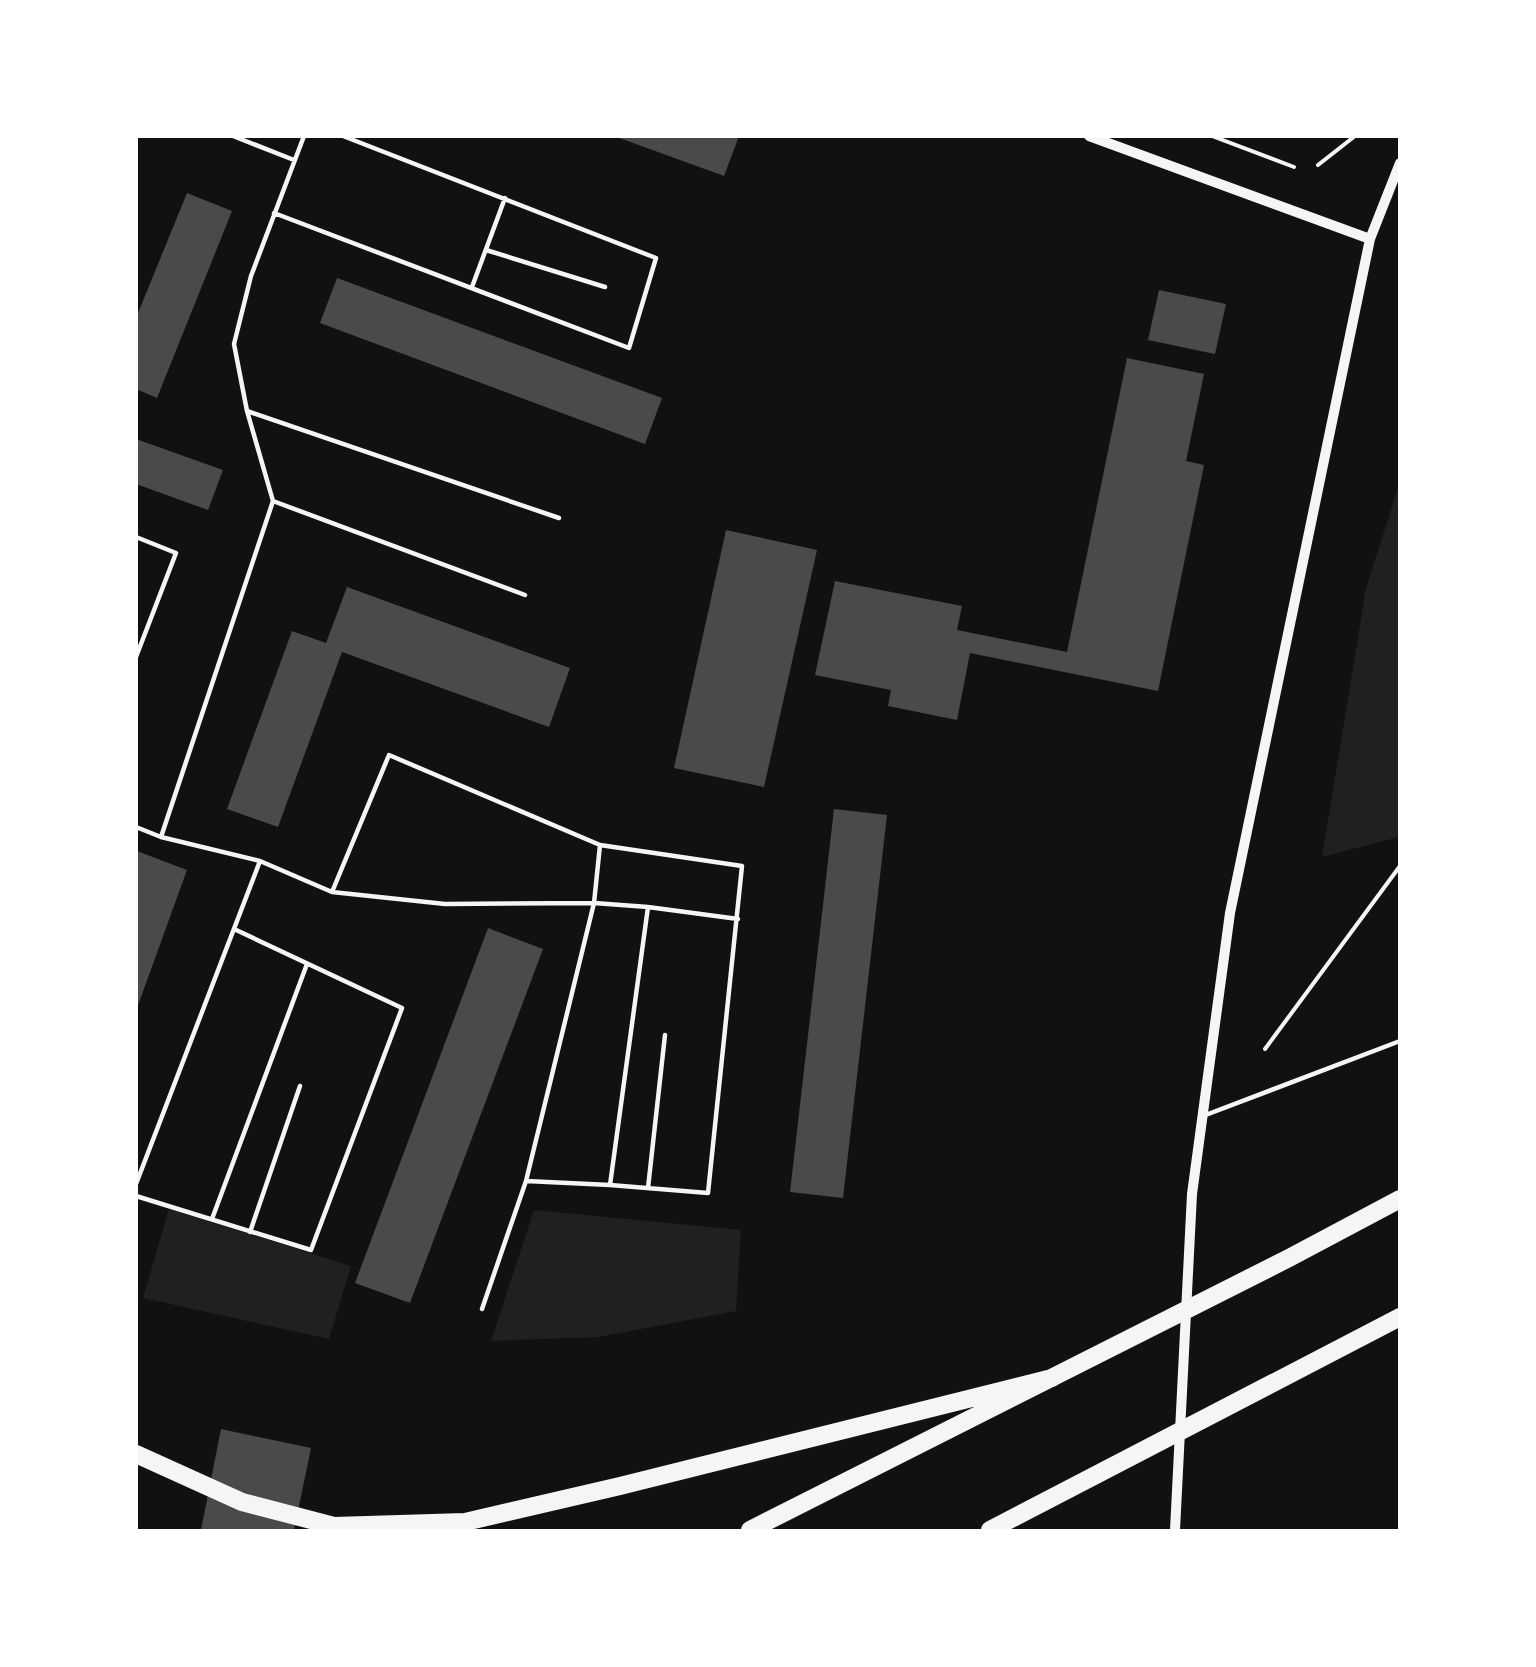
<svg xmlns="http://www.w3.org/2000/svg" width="1536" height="1667" viewBox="0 0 1536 1667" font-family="'Noto Sans',sans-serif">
<rect width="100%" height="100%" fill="#111"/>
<path fill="#202020" d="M1399 485V837L1322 857 1366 588Z
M169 1209 351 1266 329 1339 143 1298Z
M534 1210 741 1230 736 1311 599 1337 491 1341Z"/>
<path fill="#4a4a4a" d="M614 136H739L724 176Z
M187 193 232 211 157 398 136 389V318Z
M337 278 662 398 645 444 320 323Z
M1159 290 1226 304 1215 354 1148 340Z
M1127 358 1204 374 1186 461 1204 465 1158 691 970 653 957 720 888 706 891 690 815 675 835 581 962 606 957 630 1067 652Z
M136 439 223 470 208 510 136 484Z
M726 530 817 550 764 787 674 768Z
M347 587 570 668 549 727 342 652 278 827 227 809 292 631 326 643Z
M834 809 887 815 843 1198 790 1192Z
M137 851 187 870 137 1008 136 853Z
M488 928 543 949 410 1303 355 1283Z
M221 1429 311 1448 294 1530H201Z"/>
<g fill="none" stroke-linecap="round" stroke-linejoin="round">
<path stroke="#f5f5f5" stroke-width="4" d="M1212 136 1294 167
M1318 165 1355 136
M1265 1049 1400 866"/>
<path stroke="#f5f5f5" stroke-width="4.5" d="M233 136 294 160
M274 213 629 348 656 258 343 136
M486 250 605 287
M472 287 505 198
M247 411 559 518
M273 501 525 595
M136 537 176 553 136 657
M136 827 161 837 273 501 247 411 234 344 251 276 304 136
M161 837 260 861 332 892 445 904 594 903 600 845 742 866 708 1193 610 1185 526 1181 594 903 648 907 738 919
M332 892 389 755 600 845
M1203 1116 1400 1041
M136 1184 260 861
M610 1185 648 907
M648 1188 665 1035
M136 1196 311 1250 402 1008 234 929
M212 1219 307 964
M250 1232 300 1086
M482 1309 526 1181"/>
<path stroke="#f5f5f5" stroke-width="10" d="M1089 136 1370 239
M1175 1530 1192 1194 1230 913 1370 239 1400 163"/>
<path stroke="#f5f5f5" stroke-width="18" d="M136 1454 242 1502 334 1526 465 1522 620 1486 1052 1378
M750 1530 1289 1258 1400 1199
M990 1530 1400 1317"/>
</g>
<rect width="1536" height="1667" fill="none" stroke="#ffffff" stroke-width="276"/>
</svg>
